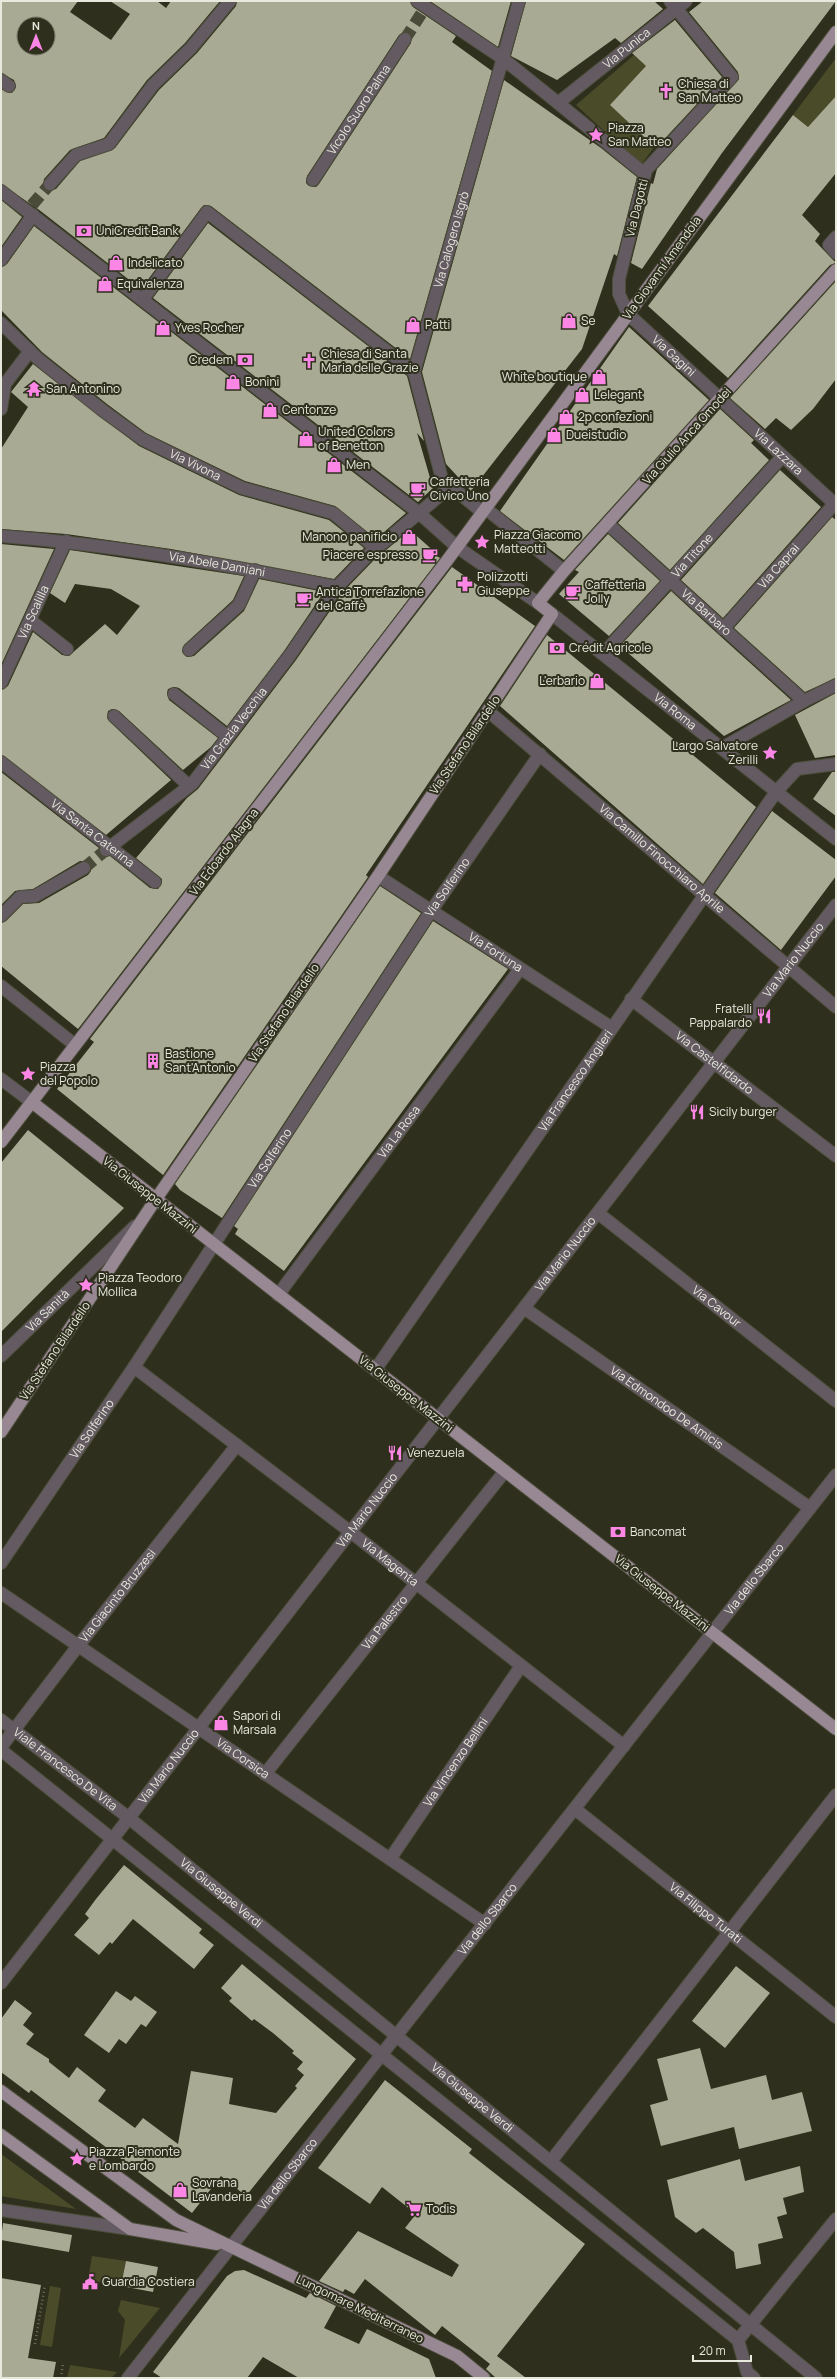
<svg xmlns="http://www.w3.org/2000/svg" width="837" height="2379" viewBox="0 0 837 2379" font-family="Manrope,sans-serif">
<rect width="100%" height="100%" fill="#2e2f1c"/>
<path fill="#4a4c29" d="M634 55 646 66 655 146 641 165 576 105Z
M836 58V96L808 127 793 115Z
M1 2154 76 2209 1 2196Z
M92 2256 126 2261 121 2286 88 2280Z
M50 2286 61 2288 52 2347 40 2345Z
M121 2300 160 2308 119 2358 125 2320 118 2311Z
M70 2365 117 2372 111 2378H67Z"/>
<path fill="#a8aa94" fill-rule="evenodd" d="M1 1H78L70 12 111 40 130 14 110 1H157L166 8 171 1H220L185 43 147 80 104 138 70 150 44 179 43 187 49 191 56 189 80 161 115 148 159 90 197 53 236 6 237 1H410L413 7 456 36 452 42 492 71 410 359 211 206 204 205 201 208 141 289 38 209 1 184V89L12 93 16 87 14 80 1 73ZM24 24H48V48H24ZM405 32 411 35V43L319 184 316 187 309 186 306 183 307 176 399 35Z
M430 1H511L498 47Z
M526 1H654L663 9 621 43 615 38 557 80 511 56Z
M703 1H836L722 153 642 269 631 263 651 183 653 184 657 169 739 79 738 72 689 12Z
M675 20 722 77 656 148 610 105 646 66 632 53Z
M504 80 601 148 637 177 617 256 614 254 582 349 471 491 446 464 422 372Z
M836 96V173L802 215 820 234 815 241 836 263 830 265 728 378 648 306 793 115 808 127Z
M1 200 22 217 1 247Z
M208 223 407 376 424 441 417 433 433 488 418 502 153 298Z
M34 226 406 513 376 539 335 506 245 481 146 433 107 404 42 352 1 310V267L7 264Z
M836 281V379L813 409 791 430 776 418 765 429 730 398Z
M629 327 709 400 564 560 500 511Z
M33 364 139 446 239 495 329 520 364 548 334 579 171 549 66 534 1 529V449L28 407 11 392Z
M720 409 754 440 751 443 769 460 670 570 618 523Z
M780 470 821 507 723 618 681 580Z
M832 517 836 520V678L805 692 734 628Z
M410 530 437 554 436 555 440 558 78 1029 1 966V923L6 921 23 904 39 903 88 875 91 871V865L87 861H80L33 889 15 891 1 905V772L99 848 100 854 103 857 110 856 150 888 158 889 162 883V879L136 858 187 798 198 789 296 660 343 592 373 561Z
M608 534 660 581 609 636 559 594 579 572 575 570Z
M1 544 54 549 1 665Z
M70 550 244 576 233 600 184 645 182 652 187 657 194 656 244 611 259 579 324 592 284 651 227 726 179 688 175 687 168 689 167 693 169 700 218 738 211 747 183 770 119 711 112 709 108 711 107 718 109 721 171 780 106 835 1 755V690L8 686 33 632 62 655 69 656 105 624 117 635 140 606 111 589 75 584 65 603 50 593Z
M452 567 535 626 366 875 368 877 163 1175 57 1089 94 1042 90 1039Z
M671 591 718 634 791 700 724 736 620 646Z
M547 635 756 807 703 884 500 706Z
M836 693V755L815 758 795 715Z
M832 772H836V816L813 799Z
M772 811 836 860V876L781 950 715 893Z
M380 886 421 913 222 1218 180 1190 175 1184Z
M433 921 508 969 284 1271 235 1234 238 1229 234 1226Z
M28 1130 124 1208 1 1332V1163Z
M124 1865 202 1929 199 1933 214 1945 194 1969 133 1919 112 1944 110 1942 99 1955 74 1935 89 1918 85 1914 96 1899Z
M242 1964 356 2059 246 2196 221 2176 192 2213 31 2090 29 2093 1 2072V2019L15 2000 32 2013 23 2025 34 2034 26 2044 49 2059V2062L69 2078 77 2067 106 2090 98 2101 135 2128 143 2118 178 2144 191 2071 233 2078 229 2104 276 2113 297 2088 295 2086 304 2075 297 2069 303 2062 292 2053 294 2051 273 2033 254 2019 252 2021 229 2001 232 1998 221 1988Z
M736 1966 770 1993 725 2048 692 2021Z
M116 1991 131 2001 135 1996 157 2012 146 2027 141 2024 126 2044 119 2039 109 2053 84 2035Z
M700 2048 711 2089 766 2075 772 2100 802 2092 812 2131 739 2149 734 2127 661 2146 650 2105 668 2100 657 2059Z
M385 2080 472 2149 469 2153 585 2244 497 2356 526 2378H496L486 2369 490 2364 442 2326 435 2335 365 2279 354 2294 345 2289 343 2292 319 2281 358 2231 452 2277 459 2265 405 2228 416 2214 382 2187 370 2204 318 2168Z
M740 2159 745 2181 800 2166 804 2192 783 2198 787 2214 777 2217 783 2238 758 2244 761 2264 736 2269 734 2252 703 2228 696 2233 675 2217 667 2180Z
M3 2223 72 2235 69 2252 1 2240Z
M126 2261 158 2267 153 2292 121 2286Z
M244 2270 306 2298 310 2293 336 2306 324 2328 359 2344 367 2329 429 2359 436 2378H299L263 2357 247 2378H162L153 2372 227 2276 235 2271Z
M1 2278 41 2285 28 2358 56 2362 53 2378H1Z"/>
<g fill="none" stroke-linecap="round" stroke-linejoin="round">
<path stroke="#4a4b39" stroke-width="12" stroke-dasharray="12 6" stroke-linecap="butt" d="M405 39 423 11
M32 205 50 184
M84 868 106 850"/>
<defs>
<g id="minor">
<path id="s1" d="M417 1 502 58 558 103 686 1"/>
<path id="s2" d="M670 1 732 77 646 170 619 279V294L628 314 836 505"/>
<path d="M1 80 9 86"/>
<path d="M558 103 645 174"/>
<path id="s3" d="M313 180 405 39"/>
<path d="M50 184 76 155 109 144 153 85 191 48 230 1"/>
<path d="M1 191 419 513 450 487"/>
<path d="M836 237 829 245 836 253"/>
<path d="M1 260 33 215"/>
<path d="M143 299 207 212 414 372"/>
<path id="s4" d="M1 323 37 358 102 410 142 439 242 488 333 513 376 548"/>
<path d="M1 409 5 384 30 351"/>
<path d="M485 508 564 571"/>
<path id="s5" d="M482 512 442 479 414 372 519 1"/>
<path id="s6" d="M608 524 804 701"/>
<path id="s7" d="M1 536C115 545 226 564 337 587L368 555 419 513 457 547 538 603"/>
<path id="s8" d="M552 614 836 839"/>
<path d="M30 620 67 649"/>
<path id="s9" d="M723 629 836 502"/>
<path d="M189 650 239 605 255 570"/>
<path id="s10" d="M603 654 782 457"/>
<path id="s11" d="M1 683 66 541"/>
<path d="M174 694 227 736"/>
<path id="s12" d="M488 711 836 1007"/>
<path d="M114 716 189 786"/>
<path d="M722 748 804 701 836 685"/>
<path id="s13" d="M1 762 155 882"/>
<path id="s14" d="M106 850 192 784 290 655 337 587"/>
<path id="s15" d="M378 876 612 1028"/>
<path d="M1 916 20 897 35 896 84 868"/>
<path d="M1 986 75 1045"/>
<path id="s16" d="M631 999 836 1156"/>
<path d="M1 1079 33 1103"/>
<path id="s17" d="M598 1213 836 1401"/>
<path id="s18" d="M278 1295 520 969"/>
<path id="s19" d="M524 1308 810 1508"/>
<path id="s20" d="M1 1356 135 1226"/>
<path id="s21" d="M134 1367 352 1533 624 1746"/>
<path id="s22" d="M375 1370 776 792 797 769 836 764"/>
<path id="s23" d="M1 1563 134 1367 431 911 540 754"/>
<path id="s24" d="M1 1593 485 1924"/>
<path id="s25" d="M1 1720 129 1818 816 2378"/>
<path id="s26" d="M1 1747 78 1646 237 1445"/>
<path d="M1 1750 738 2340 747 2372 754 2378"/>
<path id="s27" d="M265 1774 505 1471"/>
<path id="s28" d="M575 1809 836 2017"/>
<path id="s29" d="M390 1859 521 1666"/>
<path id="s30" d="M1 1983 836 905"/>
<path d="M551 2161 836 1795"/>
<path d="M1 2210 130 2229"/>
<path d="M738 2340 836 2219"/>
<path id="s31" d="M128 2378 836 1475"/>
</g>
<path id="major" d="M33 1103 836 1729
M1 1142 446 562 836 32
M1 1432 156 1199 378 876 552 614 538 603 564 571 836 270
M1 2091 176 2220 457 2356 484 2378
M1 2135 130 2229 217 2244"/>
</defs>
<use href="#minor" stroke="#4c4d3b" stroke-width="14"/>
<use href="#major" stroke="#4c4d3b" stroke-width="14"/>
<path stroke="#707261" stroke-width="2.5" stroke-dasharray="1 3" stroke-linecap="butt" d="M35 2344 45 2285
M61 2378 63 2363"/>
<use href="#minor" stroke="#635b61" stroke-width="12"/>
<use href="#major" stroke="#988894" stroke-width="12"/>
</g>
<defs>
<symbol id="church-bare" viewBox="-9 -9 18 18"><path d="M-1.2-6h2.4v3.5h3.3v2.4h-3.3V6h-2.4V-.1h-3.3v-2.4h3.3Z" fill="#fb86e5" stroke="#2e2f1c" stroke-width="2.5" paint-order="stroke"/></symbol>
<symbol id="sight-bare" viewBox="-9 -9 18 18"><path d="M0-6L1.8-2.2L6-1.7L2.9 1.2L3.7 5.4L0 3.3L-3.7 5.4L-2.9 1.2L-6-1.7L-1.8-2.2Z" fill="#fb86e5" stroke="#2e2f1c" stroke-width="2.5" paint-order="stroke"/></symbol>
<symbol id="bank-bare" viewBox="-9 -9 18 18"><path d="M-6-4H6V4H-6ZM0-2.3a2.3 2.3 0 1 0 0 4.6a2.3 2.3 0 1 0 0-4.6Z" fill="#fb86e5" stroke="#2e2f1c" stroke-width="2.5" paint-order="stroke"/></symbol>
<symbol id="shop-bare" viewBox="-9 -9 18 18"><path d="M-5-2.5h2.3a2.7 3.5 0 0 1 5.4 0H5L5.5 6h-11ZM-1.5-2.5h3a1.5 2.3 0 0 0-3 0Z" fill="#fb86e5" stroke="#2e2f1c" stroke-width="2.5" paint-order="stroke"/></symbol>
<symbol id="temple-bare" viewBox="-9 -9 18 18"><path d="M0-6L5-2H3V0L6.5 2.5H4V6H1.5V3h-3V6H-4V2.5H-6.5L-3 0V-2H-5Z" fill="#fb86e5" stroke="#2e2f1c" stroke-width="2.5" paint-order="stroke"/></symbol>
<symbol id="cafe-bare" viewBox="-9 -9 18 18"><path d="M-5.5-4.5H6V0H3Q3 3.5 0 3.5H-2.5Q-5.5 3.5-5.5 0ZM3-3.2v2h1.7v-2ZM-6 4.5H4V6H-6Z" fill="#fb86e5" stroke="#2e2f1c" stroke-width="2.5" paint-order="stroke"/></symbol>
<symbol id="pharmacy-bare" viewBox="-9 -9 18 18"><path d="M-2-6h4v4h4v4h-4v4h-4v-4h-4v-4h4Z" fill="#fb86e5" stroke="#2e2f1c" stroke-width="2.5" paint-order="stroke"/></symbol>
<symbol id="restaurant-bare" viewBox="-9 -9 18 18"><path d="M-5-6h1v4h1v-4h1v4h1v-4h1v5L-1.5 .5V6h-2V.5L-5-1ZM5-6V6H3V1.5H1.5Q1.5-4 5-6Z" fill="#fb86e5" stroke="#2e2f1c" stroke-width="2.5" paint-order="stroke"/></symbol>
<symbol id="building-bare" viewBox="-9 -9 18 18"><path d="M-4-6H4V6H1V3H-1V6H-4ZM-2.5-4.3h1.7v1.8h-1.7ZM.8-4.3h1.7v1.8H.8ZM-2.5-1h1.7V.8h-1.7ZM.8-1h1.7V.8H.8Z" fill="#fb86e5" stroke="#2e2f1c" stroke-width="2.5" paint-order="stroke"/></symbol>
<symbol id="supermarket-bare" viewBox="-9 -9 18 18"><path d="M-6-5.5h2.5l.6 2H6L4.5 2H-2.5L-4.4-4H-6ZM-1.5 3.2a1.3 1.3 0 1 0 .1 0ZM3 3.2a1.3 1.3 0 1 0 .1 0Z" fill="#fb86e5" stroke="#2e2f1c" stroke-width="2.5" paint-order="stroke"/></symbol>
<symbol id="civic-bare" viewBox="-9 -9 18 18"><path d="M-.6-6.5H3V-4.5H.6V-3L4-1V1h2V6H-6V1h2V-1L-.6-3ZM-1.2 2.5V6h2.4V2.5Z" fill="#fb86e5" stroke="#2e2f1c" stroke-width="2.5" paint-order="stroke"/></symbol>
</defs>
<g fill-rule="evenodd">
<use href="#church-bare" x="655" y="80" width="22" height="22"/>
<use href="#sight-bare" x="585" y="124" width="22" height="22"/>
<use href="#bank-bare" x="73" y="220" width="22" height="22"/>
<use href="#shop-bare" x="105" y="252" width="22" height="22"/>
<use href="#shop-bare" x="94" y="273" width="22" height="22"/>
<use href="#shop-bare" x="558" y="310" width="22" height="22"/>
<use href="#shop-bare" x="402" y="314" width="22" height="22"/>
<use href="#shop-bare" x="152" y="317" width="22" height="22"/>
<use href="#bank-bare" x="234" y="349" width="22" height="22"/>
<use href="#church-bare" x="298" y="350" width="22" height="22"/>
<use href="#shop-bare" x="588" y="366" width="22" height="22"/>
<use href="#shop-bare" x="222" y="371" width="22" height="22"/>
<use href="#temple-bare" x="23" y="378" width="22" height="22"/>
<use href="#shop-bare" x="571" y="384" width="22" height="22"/>
<use href="#shop-bare" x="259" y="399" width="22" height="22"/>
<use href="#shop-bare" x="555" y="406" width="22" height="22"/>
<use href="#shop-bare" x="543" y="424" width="22" height="22"/>
<use href="#shop-bare" x="295" y="428" width="22" height="22"/>
<use href="#shop-bare" x="323" y="454" width="22" height="22"/>
<use href="#cafe-bare" x="407" y="478" width="22" height="22"/>
<use href="#shop-bare" x="398" y="526" width="22" height="22"/>
<use href="#sight-bare" x="471" y="531" width="22" height="22"/>
<use href="#cafe-bare" x="419" y="544" width="22" height="22"/>
<use href="#pharmacy-bare" x="454" y="573" width="22" height="22"/>
<use href="#cafe-bare" x="562" y="581" width="22" height="22"/>
<use href="#cafe-bare" x="293" y="588" width="22" height="22"/>
<use href="#bank-bare" x="546" y="637" width="22" height="22"/>
<use href="#shop-bare" x="586" y="670" width="22" height="22"/>
<use href="#sight-bare" x="759" y="742" width="22" height="22"/>
<use href="#restaurant-bare" x="753" y="1005" width="22" height="22"/>
<use href="#building-bare" x="142" y="1050" width="22" height="22"/>
<use href="#sight-bare" x="17" y="1063" width="22" height="22"/>
<use href="#restaurant-bare" x="686" y="1101" width="22" height="22"/>
<use href="#sight-bare" x="75" y="1274" width="22" height="22"/>
<use href="#restaurant-bare" x="384" y="1442" width="22" height="22"/>
<use href="#bank-bare" x="607" y="1521" width="22" height="22"/>
<use href="#shop-bare" x="210" y="1712" width="22" height="22"/>
<use href="#sight-bare" x="66" y="2148" width="22" height="22"/>
<use href="#shop-bare" x="169" y="2179" width="22" height="22"/>
<use href="#supermarket-bare" x="403" y="2198" width="22" height="22"/>
<use href="#civic-bare" x="79" y="2271" width="22" height="22"/>
</g>
<g text-anchor="middle" stroke-width="4" stroke-linejoin="round" paint-order="stroke">
<g font-size="12" fill="#e7e9dd" stroke="#2e2f1c">
<text dy="4" stroke="none"><textPath href="#s1" startOffset="262">Via Punica</textPath></text>
<text dy="4" stroke="none"><textPath href="#s3" startOffset="84">Vicolo Suoro Palma</textPath></text>
<text transform="translate(637 208) rotate(-76)" y="4">Via Dagotti</text>
<text dy="4" stroke="none"><textPath href="#s5" startOffset="300">Via Calogero Isgrò</textPath></text>
<text transform="translate(662 268) rotate(-54)" y="4">Via Giovanni Amendola</text>
<text dy="4" stroke="none"><textPath href="#s2" startOffset="436">Via Gagini</textPath></text>
<text transform="translate(687 436) rotate(-48)" y="4">Via Giulio Anca Omodei</text>
<text dy="4" stroke="none"><textPath href="#s2" startOffset="578">Via Lazzara</textPath></text>
<text dy="4" stroke="none"><textPath href="#s4" startOffset="242">Via Vivona</textPath></text>
<text dy="4" stroke="none"><textPath href="#s10" startOffset="133">Via Titone</textPath></text>
<text dy="4" stroke="none"><textPath href="#s7" startOffset="218">Via Abele Damiani</textPath></text>
<text dy="4" stroke="none"><textPath href="#s9" startOffset="84">Via Caprai</textPath></text>
<text dy="4" stroke="none"><textPath href="#s11" startOffset="78">Via Scalilla</textPath></text>
<text dy="4" stroke="none"><textPath href="#s6" startOffset="132">Via Barbaro</textPath></text>
<text dy="4" stroke="none"><textPath href="#s8" startOffset="157">Via Roma</textPath></text>
<text dy="4" stroke="none"><textPath href="#s14" startOffset="178">Via Grazia Vecchia</textPath></text>
<text transform="translate(465 745) rotate(-56)" y="4">Via Stefano Bilardello</text>
<text dy="4" stroke="none"><textPath href="#s13" startOffset="116">Via Santa Caterina</textPath></text>
<text transform="translate(224 852) rotate(-53)" y="4">Via Edoardo Alagna</text>
<text dy="4" stroke="none"><textPath href="#s12" startOffset="228">Via Camillo Finocchiaro Aprile</textPath></text>
<text dy="4" stroke="none"><textPath href="#s23" startOffset="810">Via Solferino</textPath></text>
<text dy="4" stroke="none"><textPath href="#s15" startOffset="140">Via Fortuna</textPath></text>
<text dy="4" stroke="none"><textPath href="#s30" startOffset="1294">Via Mario Nuccio</textPath></text>
<text transform="translate(284 1013) rotate(-56)" y="4">Via Stefano Bilardello</text>
<text dy="4" stroke="none"><textPath href="#s16" startOffset="105">Via Castelfidardo</textPath></text>
<text dy="4" stroke="none"><textPath href="#s22" startOffset="352">Via Francesco Angileri</textPath></text>
<text dy="4" stroke="none"><textPath href="#s18" startOffset="203">Via La Rosa</textPath></text>
<text dy="4" stroke="none"><textPath href="#s23" startOffset="486">Via Solferino</textPath></text>
<text transform="translate(150 1195) rotate(38)" y="4">Via Giuseppe Mazzini</text>
<text dy="4" stroke="none"><textPath href="#s30" startOffset="922">Via Mario Nuccio</textPath></text>
<text dy="4" stroke="none"><textPath href="#s17" startOffset="151">Via Cavour</textPath></text>
<text dy="4" stroke="none"><textPath href="#s20" startOffset="65">Via Sanità</textPath></text>
<text transform="translate(55 1351) rotate(-56)" y="4">Via Stefano Bilardello</text>
<text transform="translate(406 1394) rotate(38)" y="4">Via Giuseppe Mazzini</text>
<text dy="4" stroke="none"><textPath href="#s19" startOffset="174">Via Edmondoo De Amicis</textPath></text>
<text dy="4" stroke="none"><textPath href="#s23" startOffset="162">Via Solferino</textPath></text>
<text dy="4" stroke="none"><textPath href="#s30" startOffset="598">Via Mario Nuccio</textPath></text>
<text dy="4" stroke="none"><textPath href="#s21" startOffset="322">Via Magenta</textPath></text>
<text dy="4" stroke="none"><textPath href="#s31" startOffset="1015">Via dello Sbarco</textPath></text>
<text transform="translate(662 1593) rotate(38)" y="4">Via Giuseppe Mazzini</text>
<text dy="4" stroke="none"><textPath href="#s26" startOffset="191">Via Giacinto Bruzzesi</textPath></text>
<text dy="4" stroke="none"><textPath href="#s27" startOffset="193">Via Palestro</textPath></text>
<text dy="4" stroke="none"><textPath href="#s24" startOffset="293">Via Corsica</textPath></text>
<text dy="4" stroke="none"><textPath href="#s29" startOffset="117">Via Vincenzo Bellini</textPath></text>
<text dy="4" stroke="none"><textPath href="#s30" startOffset="274">Via Mario Nuccio</textPath></text>
<text dy="4" stroke="none"><textPath href="#s25" startOffset="81">Viale Francesco De Vita</textPath></text>
<text dy="4" stroke="none"><textPath href="#s25" startOffset="280">Via Giuseppe Verdi</textPath></text>
<text dy="4" stroke="none"><textPath href="#s28" startOffset="167">Via Filippo Turati</textPath></text>
<text dy="4" stroke="none"><textPath href="#s31" startOffset="583">Via dello Sbarco</textPath></text>
<text dy="4" stroke="none"><textPath href="#s25" startOffset="604">Via Giuseppe Verdi</textPath></text>
<text dy="4" stroke="none"><textPath href="#s31" startOffset="259">Via dello Sbarco</textPath></text>
<text transform="translate(360 2309) rotate(26)" y="4">Lungomare Mediterraneo</text>
</g>
<g font-size="12" fill="#e7e9dd" stroke="#2e2f1c" text-anchor="start">
<text x="678" y="88">Chiesa di<tspan x="678" dy="14">San Matteo</tspan></text>
<text x="608" y="132">Piazza<tspan x="608" dy="14">San Matteo</tspan></text>
<text x="96" y="235">UniCredit Bank</text>
<text x="128" y="267">Indelicato</text>
<text x="117" y="288">Equivalenza</text>
<text x="581" y="325">Se</text>
<text x="425" y="329">Patti</text>
<text x="175" y="332">Yves Rocher</text>
<text x="321" y="358">Chiesa di Santa<tspan x="321" dy="14">Maria delle Grazie</tspan></text>
<text x="233" y="364" text-anchor="end">Credem</text>
<text x="587" y="381" text-anchor="end">White boutique</text>
<text x="245" y="386">Bonini</text>
<text x="46" y="393">San Antonino</text>
<text x="594" y="399">Lelegant</text>
<text x="282" y="414">Centonze</text>
<text x="578" y="421">2p confezioni</text>
<text x="318" y="436">United Colors<tspan x="318" dy="14">of Benetton</tspan></text>
<text x="566" y="439">Dueistudio</text>
<text x="346" y="469">Men</text>
<text x="430" y="486">Caffetteria<tspan x="430" dy="14">Civico Uno</tspan></text>
<text x="494" y="539">Piazza Giacomo<tspan x="494" dy="14">Matteotti</tspan></text>
<text x="397" y="541" text-anchor="end">Manono panificio</text>
<text x="418" y="559" text-anchor="end">Piacere espresso</text>
<text x="477" y="581">Polizzotti<tspan x="477" dy="14">Giuseppe</tspan></text>
<text x="585" y="589">Caffetteria<tspan x="585" dy="14">Jolly</tspan></text>
<text x="316" y="596">Antica Torrefazione<tspan x="316" dy="14">del Caffè</tspan></text>
<text x="569" y="652">Crédit Agricole</text>
<text x="585" y="685" text-anchor="end">L'erbario</text>
<text x="758" y="750" text-anchor="end">Largo Salvatore<tspan x="758" dy="14">Zerilli</tspan></text>
<text x="752" y="1013" text-anchor="end">Fratelli<tspan x="752" dy="14">Pappalardo</tspan></text>
<text x="165" y="1058">Bastione<tspan x="165" dy="14">Sant'Antonio</tspan></text>
<text x="40" y="1071">Piazza<tspan x="40" dy="14">del Popolo</tspan></text>
<text x="709" y="1116">Sicily burger</text>
<text x="98" y="1282">Piazza Teodoro<tspan x="98" dy="14">Mollica</tspan></text>
<text x="407" y="1457">Venezuela</text>
<text x="630" y="1536">Bancomat</text>
<text x="233" y="1720">Sapori di<tspan x="233" dy="14">Marsala</tspan></text>
<text x="89" y="2156">Piazza Piemonte<tspan x="89" dy="14">e Lombardo</tspan></text>
<text x="192" y="2187">Sovrana<tspan x="192" dy="14">Lavanderia</tspan></text>
<text x="426" y="2213">Todis</text>
<text x="102" y="2286">Guardia Costiera</text>
</g>
</g>
<rect width="837" height="2379" fill="none" stroke="#e7e9dd" stroke-width="4"/>
<g transform="translate(36 36)"><circle r="19" fill="#2e2f1c" stroke="#787969"/>
<path d="M0-3L7 15L0 10L-7 15Z" fill="#fb86e5"/>
<text y="-6" font-size="11" font-weight="bold" text-anchor="middle" fill="#e7e9dd">N</text>
</g>
<path d="M693 2355v6h58v-6" fill="none" stroke="#e7e9dd" stroke-width="2"/>
<text x="699" y="2355" font-size="12" fill="#e7e9dd" stroke="#2e2f1c" stroke-width="3" paint-order="stroke">20 m</text>
</svg>
